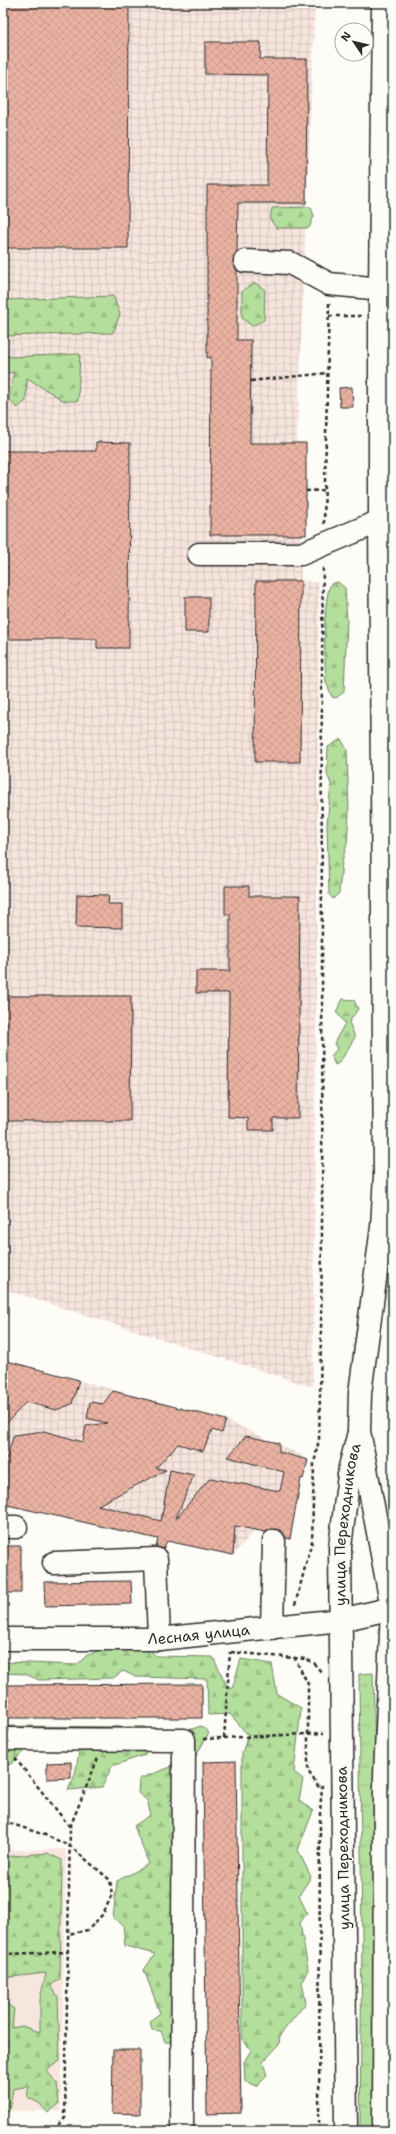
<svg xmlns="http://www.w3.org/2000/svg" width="396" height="2134" viewBox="0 0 396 2134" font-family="'Shantell Sans',sans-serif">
<defs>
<pattern id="industrial-grid" width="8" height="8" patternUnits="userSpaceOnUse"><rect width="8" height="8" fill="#f7e6de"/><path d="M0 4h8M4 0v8" fill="none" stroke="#d4c5bf"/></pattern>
<pattern id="grass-tufts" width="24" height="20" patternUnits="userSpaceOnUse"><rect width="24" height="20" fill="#b4de9b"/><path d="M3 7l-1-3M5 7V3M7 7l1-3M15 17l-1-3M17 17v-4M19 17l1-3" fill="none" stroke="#9bbf86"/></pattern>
<pattern id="forest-firs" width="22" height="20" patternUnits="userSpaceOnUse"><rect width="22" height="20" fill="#b4de9b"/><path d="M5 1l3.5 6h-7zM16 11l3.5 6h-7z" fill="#9bbf86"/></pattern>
<pattern id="building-cross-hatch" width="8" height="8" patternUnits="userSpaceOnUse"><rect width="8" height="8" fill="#eab2a2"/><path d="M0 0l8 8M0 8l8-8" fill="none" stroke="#c9998c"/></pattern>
</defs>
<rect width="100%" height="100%" fill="#fdfcf7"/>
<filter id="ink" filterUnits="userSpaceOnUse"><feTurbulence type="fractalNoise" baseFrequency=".025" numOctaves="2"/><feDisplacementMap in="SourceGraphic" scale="8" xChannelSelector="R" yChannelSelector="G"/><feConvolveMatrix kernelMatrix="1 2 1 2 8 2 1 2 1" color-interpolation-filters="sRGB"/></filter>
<g filter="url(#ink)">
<path fill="#f7e6de" d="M66 1849 61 2111H3V1850Z"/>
<path fill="url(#industrial-grid)" d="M3 3H315L297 438 301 580 319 583 313 1387 3 1289Z
M3 1360 226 1420 303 1456 298 1497 266 1488 255 1530 233 1555 3 1504Z"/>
<path fill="url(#grass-tufts)" stroke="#708463" d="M373 1673 376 1793 374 2131H360L362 1941 359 1674Z"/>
<path fill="url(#forest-firs)" stroke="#708463" d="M311 207 314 216 309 228H276L270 219 272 208Z
M255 283 265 290 264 320 252 326 242 318V291Z
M113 296 120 314 113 333 3 336V300Z
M3 354 11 357 80 354 78 401H64L27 378 26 401 17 408 9 399 14 372 3 374Z
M338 582 345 588 347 620 344 692 336 698 332 697 326 682C325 661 322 600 331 584Z
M341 739 347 750 349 813 347 844 342 861 339 893 333 899 329 894 327 824 331 784 327 774 328 747Z
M343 999 354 1000 358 1009 349 1022 355 1037 340 1062 335 1065 331 1056 337 1049 334 1043 345 1023 336 1012Z
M120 1641 144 1643 156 1656 213 1657 226 1684 232 1689 241 1659 272 1664 277 1694 301 1708 294 1772 303 1779 299 1800 313 1811 298 1850 311 1877 299 1895 307 1913 300 1923 308 1969 302 1982 306 2003 280 2035 279 2045 263 2062 267 2076 257 2086 245 2081 244 2062 251 2050 242 2039V1753L248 1735 230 1714 208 1715 207 1679 136 1677 123 1671 113 1678 39 1680 25 1674 3 1673V1662L77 1665 86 1656Z
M3 1726 145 1727V1755L112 1766 102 1787 68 1790 75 1775 79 1751 57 1747 29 1746 11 1764 3 1765Z
M201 1726 209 1733 169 1802 180 1826V2043L165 2042 161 2031 152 2030 150 2021 160 2013 144 1970 155 1954 125 1946 123 1925 113 1918 117 1881 149 1864 134 1826 150 1815 148 1801 138 1793 139 1779 171 1767 180 1733Z
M47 1853 62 1860 60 1979 51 1985 58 1997 60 2061 46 2070 57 2083 59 2104 48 2113 39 2103 27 2097 29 2086 13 2089 9 2111 3 2110V2052L8 2043 3 2040V2001L14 2009 12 2028 22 2026 40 2032V1999L46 1973 3 1978V1857Z"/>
<path fill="url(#building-cross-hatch)" stroke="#2b2b2b" d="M3 3H129L128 248H3Z
M205 42H261L260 59H307L306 203H238L237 251 233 261 237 271V340H251L250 443H306V535H210L211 357 207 358V185H267L268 75 205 74Z
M352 387 353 407H340L339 388Z
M96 442 130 443 129 648H97V639H3V451H96Z
M256 581H301L300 762H255Z
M185 597H209V632H185Z
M225 886H249V896H300L298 1118H273V1130H248V1118L228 1117 229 993H196V971H230V914H225Z
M77 894 109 895 108 904H122V928L76 927Z
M3 996H131L130 1121H3Z
M3 1360 79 1380 72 1404 56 1410 26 1402 3 1427Z
M113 1391 226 1420 222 1433 212 1430 203 1451 178 1444 156 1468 166 1470 98 1505 161 1521 170 1470 194 1475 175 1520 210 1478 280 1491 284 1472 228 1457 246 1436 279 1443V1452L308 1460 303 1479 301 1478 290 1539 286 1538 281 1531 275 1529 265 1532 235 1526 233 1555 167 1541 163 1549 156 1547 158 1539 3 1504V1468L14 1435 44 1431 83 1442 86 1426 107 1423 87 1418 90 1402 103 1404Z
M3 1546H21V1593H3Z
M131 1581 132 1604 45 1606 44 1582Z
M202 1684V1718H3V1685Z
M236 1761 241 2113 207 2114 203 1762Z
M71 1762V1778L47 1779V1763Z
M113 2050H140V2114L112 2113Z"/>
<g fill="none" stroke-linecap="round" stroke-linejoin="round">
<defs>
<path id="minor" d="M245 261 290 263 329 284 393 290
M199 554H301L380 521
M3 1527H16
M54 1563 156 1559 159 1639
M272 1628 274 1541
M3 1739 184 1740 182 2131"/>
<g id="major">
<path d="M383 3 380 290V521L385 1175 382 1227 360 1393 359 1431 392 1608 385 1776 384 2131"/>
<path id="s1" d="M3 1639H159L341 1620 393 1608"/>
<path id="s2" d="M346 2131 340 1547 350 1467 358 1436"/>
</g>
</defs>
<use href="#minor" stroke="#2b2b2b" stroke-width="25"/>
<use href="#major" stroke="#2b2b2b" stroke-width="25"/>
<path stroke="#2b2b2b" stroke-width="2.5" stroke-dasharray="4 3" stroke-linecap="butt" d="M329 316H361
M251 381 327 373
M306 491 325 490
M324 524 329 303
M295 1605 312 1541 314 1464 319 1439C326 1147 319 856 323 565
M231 1652 305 1659 314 1663 321 1672
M294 1657 308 1684V1771L320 1789
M224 1738 230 1652
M203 1739 324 1733
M15 1758 70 1827 65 2118 52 2131
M3 1821 45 1835 70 1846 110 1880 112 1895 103 1914 88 1930 68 1934
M70 1827 98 1758
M3 1954 68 1952
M319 2131 320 1813 322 1785"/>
<use href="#minor" stroke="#fdfcf7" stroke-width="22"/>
<use href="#major" stroke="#fdfcf7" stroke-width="22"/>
</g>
</g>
<g text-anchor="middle" stroke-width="3" stroke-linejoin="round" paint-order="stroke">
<g font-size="15" fill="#2b2b2b" stroke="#fdfcf7">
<text dy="5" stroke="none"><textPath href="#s2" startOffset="607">улица Переходникова</textPath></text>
<text dy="5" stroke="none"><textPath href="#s1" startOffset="196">Лесная улица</textPath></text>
<text transform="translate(343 1848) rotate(-91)" y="5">улица Переходникова</text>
</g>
</g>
<rect width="396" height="2134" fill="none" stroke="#fdfcf7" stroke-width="16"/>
<rect x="8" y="8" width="380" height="2118" fill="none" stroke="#2b2b2b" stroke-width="1.5" filter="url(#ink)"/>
<g transform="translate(354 42) rotate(305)"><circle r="19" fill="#fdfcf7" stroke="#a9a8a5"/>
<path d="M0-3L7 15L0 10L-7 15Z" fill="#2b2b2b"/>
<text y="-6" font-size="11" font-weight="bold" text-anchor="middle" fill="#2b2b2b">N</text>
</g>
</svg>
